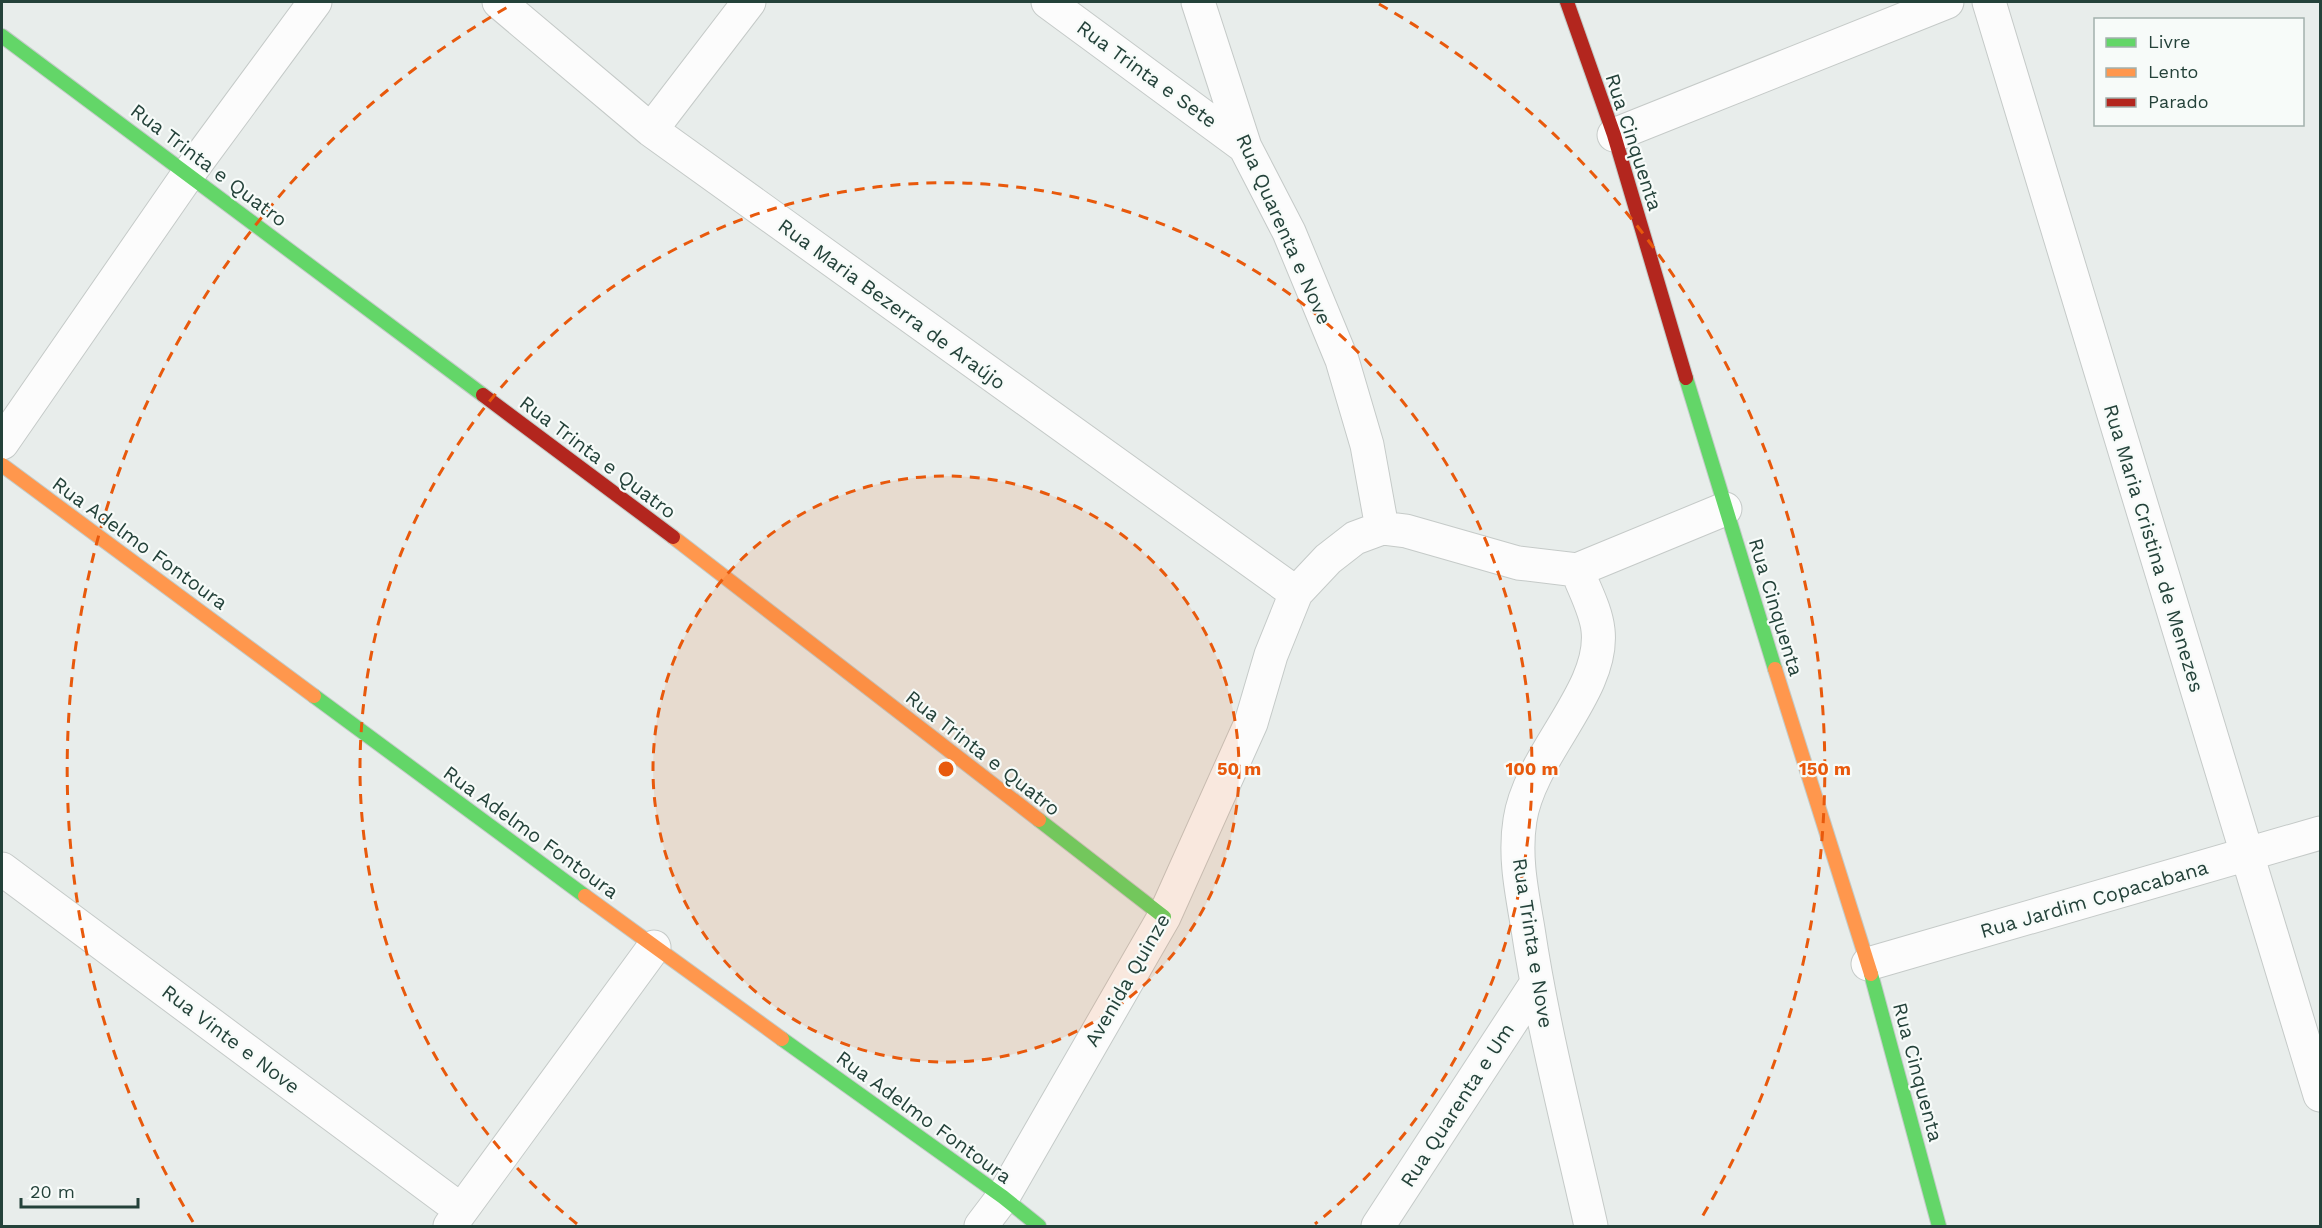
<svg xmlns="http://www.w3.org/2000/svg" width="2322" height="1228" viewBox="0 0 2322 1228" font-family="'Work Sans',sans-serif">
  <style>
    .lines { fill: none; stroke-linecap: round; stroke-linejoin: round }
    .street-casing { stroke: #c5cac8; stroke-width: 35 }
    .fast-casing { stroke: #c3cbc8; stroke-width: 16 }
    .slow-casing { stroke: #c3cbc8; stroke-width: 16 }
    .jam-casing { stroke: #c3cbc8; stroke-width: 16 }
    .street { stroke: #fcfcfc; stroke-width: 33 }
    .fast { stroke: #63d668; stroke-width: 14 }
    .slow { stroke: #ff974d; stroke-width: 14 }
    .jam { stroke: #b3261e; stroke-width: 14 }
    .ring { fill: none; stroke: #e8590c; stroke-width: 3; stroke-dasharray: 10 8 }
    .labels { text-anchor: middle; stroke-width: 4.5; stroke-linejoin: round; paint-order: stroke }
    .street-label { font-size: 20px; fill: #24423a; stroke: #f7fbf9 }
    .centre { fill: #e8590c; stroke: #f7fbf9; stroke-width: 3 }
    .ring-label { font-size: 18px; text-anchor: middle; font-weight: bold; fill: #e8590c; stroke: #f7fbf9; stroke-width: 4.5; stroke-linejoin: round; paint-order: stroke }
  </style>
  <rect width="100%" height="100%" fill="#e8edeb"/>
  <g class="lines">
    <defs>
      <path id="street" d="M499,2L651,130L1296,593
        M1048,2L1245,147
        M1198,2L1245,147L1289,232L1342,360L1367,445L1382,528
        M1989,2L2320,1095
        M651,130L749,2
        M1614,135L1947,2
        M2,443L189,173L315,2
        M1577,570C1584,589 1596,610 1598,630C1605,691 1530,754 1520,820C1514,857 1522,893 1528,929C1543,1029 1569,1128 1591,1226
        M2,869L461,1210
        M1868,964L2320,833
        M450,1226L654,947
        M981,1226L1003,1197L1164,917L1251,723L1271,655L1296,593L1328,559L1355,538L1382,528L1406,531L1518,563L1577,570L1725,509
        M1378,1226L1536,984"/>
      <path id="fast" d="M2,36L483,395
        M1686,378L1775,669
        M314,696L585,896
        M1039,820L1164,917
        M1871,974L1939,1226
        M782,1039L1003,1197L1039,1226"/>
      <path id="slow" d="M2,465L314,696
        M673,537L1039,820
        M1775,669L1871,974
        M585,896L782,1039"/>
      <path id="jam" d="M1567,2L1614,135L1686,378
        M483,395L673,537"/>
    </defs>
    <use href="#street" class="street-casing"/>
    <use href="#fast" class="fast-casing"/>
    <use href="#slow" class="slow-casing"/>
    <use href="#jam" class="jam-casing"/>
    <use href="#street" class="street"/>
    <use href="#fast" class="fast"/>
    <use href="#slow" class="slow"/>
    <use href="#jam" class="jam"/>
  </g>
  <circle cx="946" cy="769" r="293" fill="#e8590c" fill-opacity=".12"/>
  <g class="ring">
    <circle cx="946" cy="769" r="293"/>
    <path d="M577 1224A586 586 0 1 1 1315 1224"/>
    <path d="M193 1222A879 879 0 0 1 513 4M1379 4A879 879 0 0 1 1699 1222"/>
  </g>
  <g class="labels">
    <g class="street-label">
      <text transform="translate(1147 74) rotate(36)" y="7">Rua Trinta e Sete</text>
      <text transform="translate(1634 142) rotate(72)" y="7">Rua Cinquenta</text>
      <text transform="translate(209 165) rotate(37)" y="7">Rua Trinta e Quatro</text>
      <text transform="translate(1284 229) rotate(66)" y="7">Rua Quarenta e Nove</text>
      <text transform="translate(892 304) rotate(36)" y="7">Rua Maria Bezerra de Araújo</text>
      <text transform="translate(598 457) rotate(37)" y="7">Rua Trinta e Quatro</text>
      <text transform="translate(140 543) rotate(36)" y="7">Rua Adelmo Fontoura</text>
      <text transform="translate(2154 548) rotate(73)" y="7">Rua Maria Cristina de Menezes</text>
      <text transform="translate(1776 607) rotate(73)" y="7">Rua Cinquenta</text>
      <text transform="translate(983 753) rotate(38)" y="7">Rua Trinta e Quatro</text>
      <text transform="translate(531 832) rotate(36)" y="7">Rua Adelmo Fontoura</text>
      <text transform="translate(2094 899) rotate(-16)" y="7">Rua Jardim Copacabana</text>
      <text transform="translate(1533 943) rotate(81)" y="7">Rua Trinta e Nove</text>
      <text transform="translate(1127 980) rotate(-60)" y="7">Avenida Quinze</text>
      <text transform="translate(231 1039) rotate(37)" y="7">Rua Vinte e Nove</text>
      <text transform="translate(1918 1072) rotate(75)" y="7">Rua Cinquenta</text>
      <text transform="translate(1457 1105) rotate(-57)" y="7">Rua Quarenta e Um</text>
      <text transform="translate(924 1117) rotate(36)" y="7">Rua Adelmo Fontoura</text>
    </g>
  </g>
  <circle cx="946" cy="769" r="9" class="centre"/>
  <g class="ring-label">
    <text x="1239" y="775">50 m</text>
    <text x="1532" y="775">100 m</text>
    <text x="1825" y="775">150 m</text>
  </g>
  <rect width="2322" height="1228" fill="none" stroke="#24423a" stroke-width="6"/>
  <rect x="2094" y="18" width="210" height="108" fill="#f7fbf9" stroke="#a3b1ad" stroke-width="1.5"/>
  <rect x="2106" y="38" width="30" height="9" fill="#63d668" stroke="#a3b1ad" stroke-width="1.5"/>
  <text x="2148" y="48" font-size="18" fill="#24423a">Livre</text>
  <rect x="2106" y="68" width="30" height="9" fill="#ff974d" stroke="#a3b1ad" stroke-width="1.5"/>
  <text x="2148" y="78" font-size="18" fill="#24423a">Lento</text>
  <rect x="2106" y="98" width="30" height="9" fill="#b3261e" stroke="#a3b1ad" stroke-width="1.5"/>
  <text x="2148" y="108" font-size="18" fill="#24423a">Parado</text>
  <path d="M21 1198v9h117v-9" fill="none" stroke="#24423a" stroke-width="3"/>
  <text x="30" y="1198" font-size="18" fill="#24423a" stroke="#f7fbf9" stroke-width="4.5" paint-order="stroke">20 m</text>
</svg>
